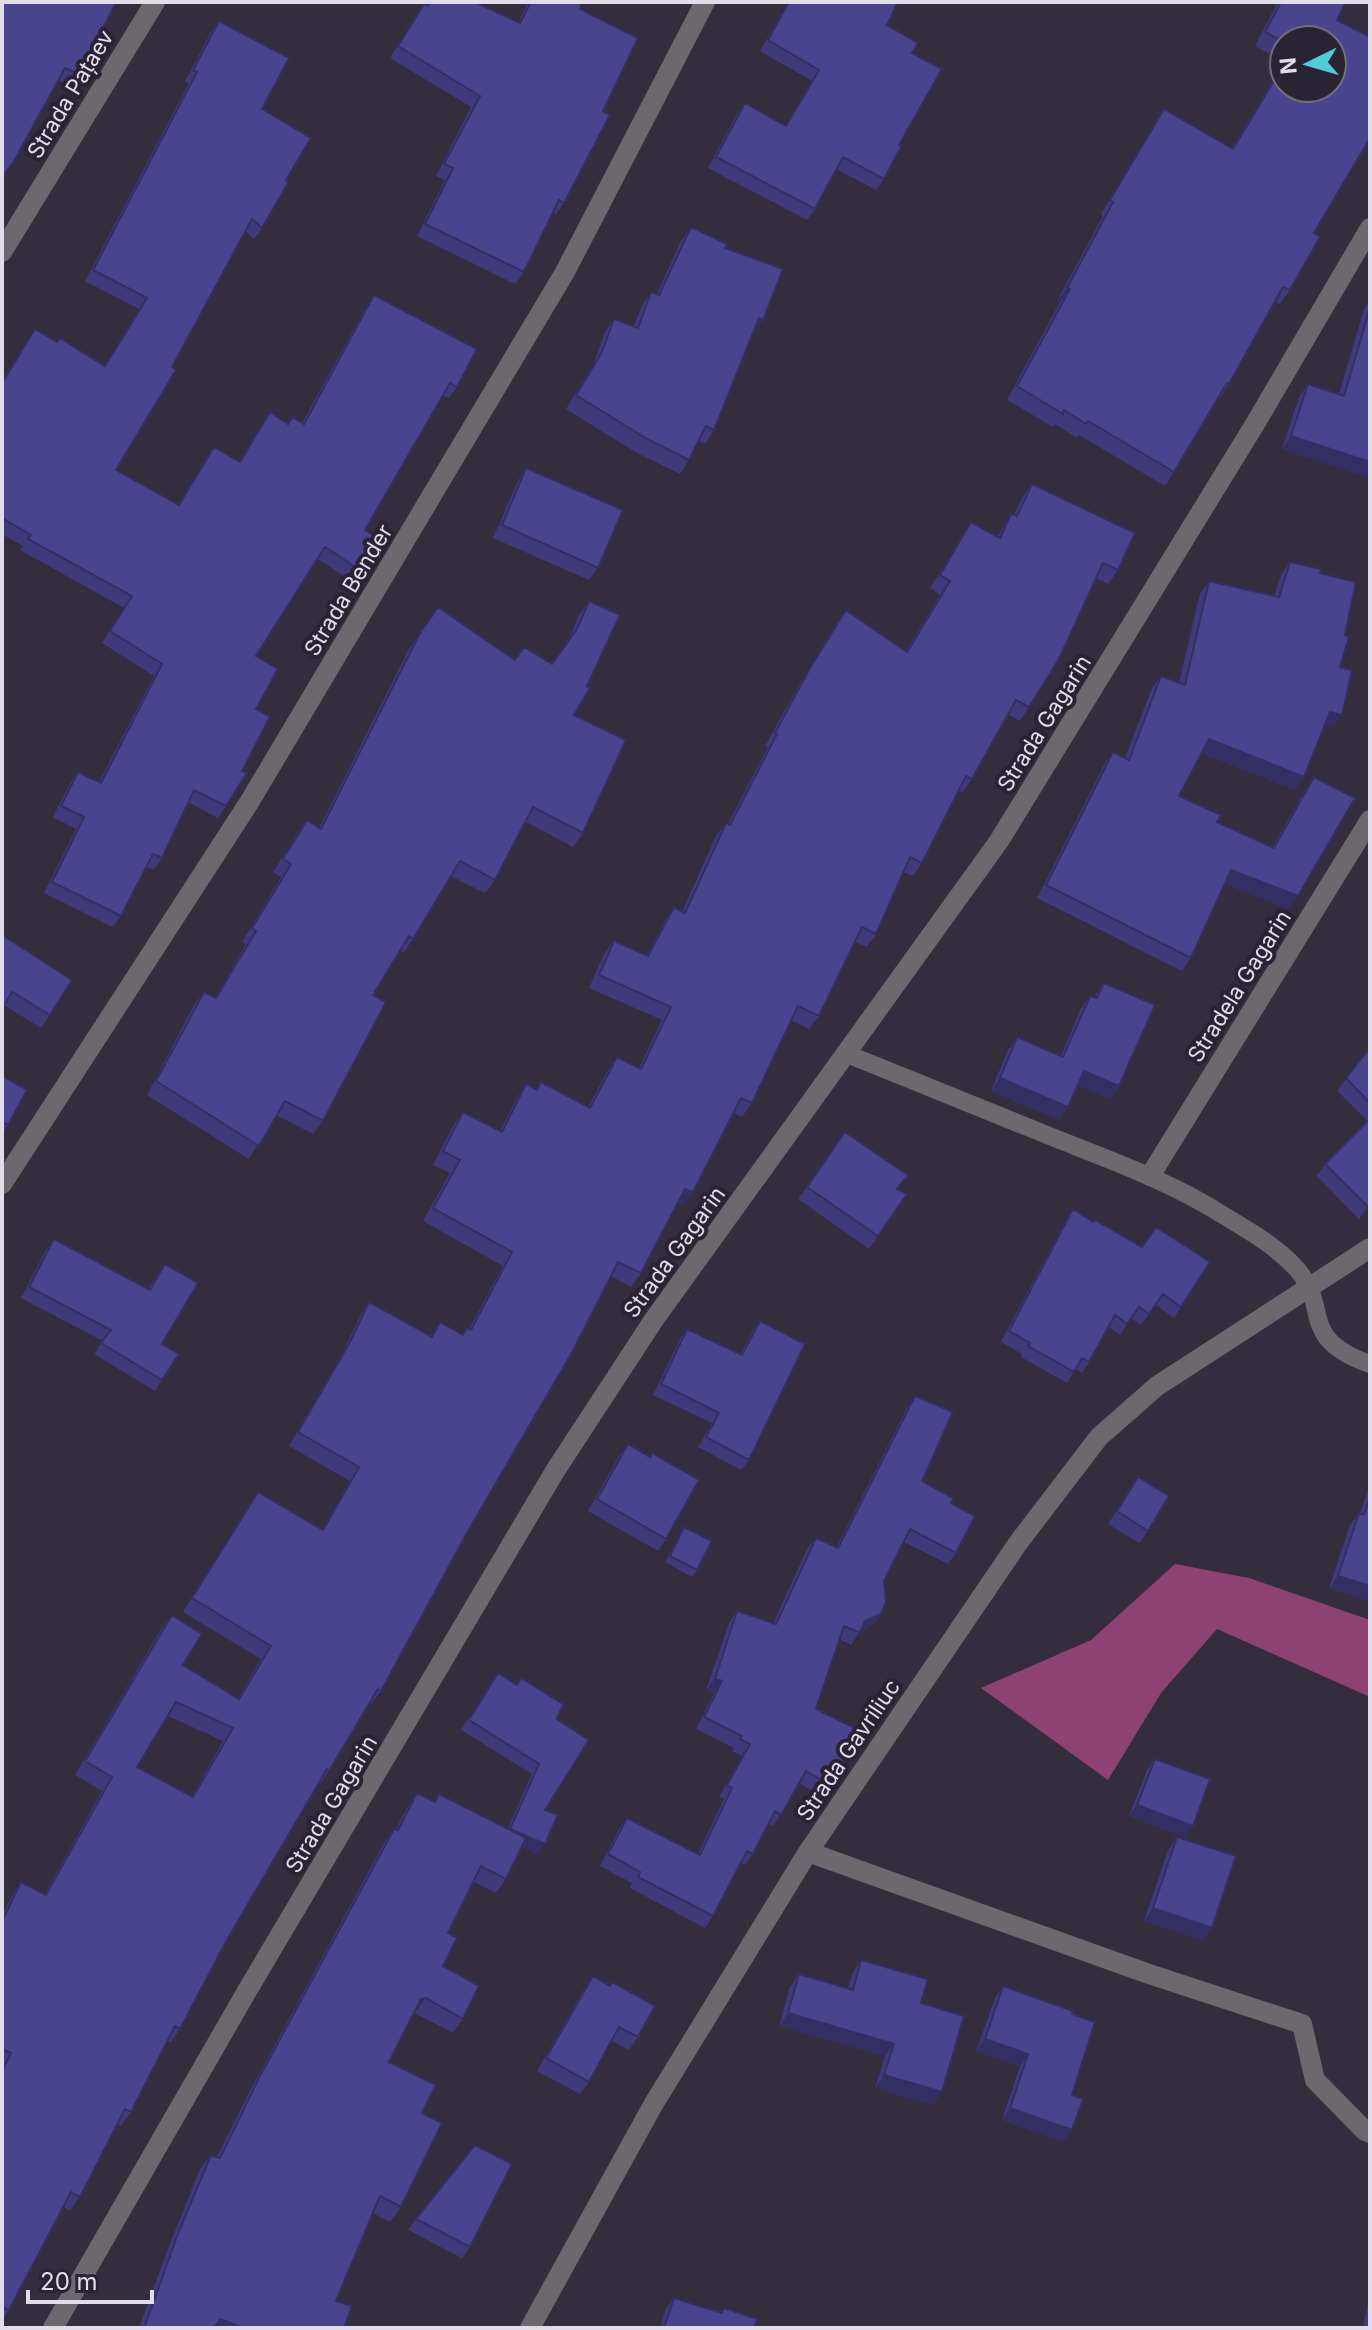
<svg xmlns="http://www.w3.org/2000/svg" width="1372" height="2330" viewBox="0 0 1372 2330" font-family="Inter,sans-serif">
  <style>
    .forest { fill: #8e4173 }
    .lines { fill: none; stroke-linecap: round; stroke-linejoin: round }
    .service { stroke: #6d676e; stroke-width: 18 }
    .minor { stroke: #6d676e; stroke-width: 20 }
    .wall { fill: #403a7a; fill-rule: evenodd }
    .shaded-wall { fill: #342f63 }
    .building { fill: #4a438e; stroke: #342f63; stroke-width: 2; fill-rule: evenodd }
    .labels { text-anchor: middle; stroke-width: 8; stroke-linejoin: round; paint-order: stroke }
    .street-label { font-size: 22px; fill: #e2dee9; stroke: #2a2333 }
  </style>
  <rect width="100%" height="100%" fill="#342d3d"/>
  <path class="forest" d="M1175,1564L1249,1578L1370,1620V1697L1217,1629L1161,1693L1108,1780L981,1688L1091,1640Z"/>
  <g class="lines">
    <path class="service" d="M847,1054C917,1082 987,1110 1057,1139C1113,1161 1171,1182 1223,1215C1246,1229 1274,1245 1293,1265C1334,1306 1294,1337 1370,1364"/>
    <path class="minor" d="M2,252L155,2
      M1150,1176L1370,820
      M2,1184L250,801L435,490L565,272L705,2
      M808,1852L1149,1974L1302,2024L1315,2080L1365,2131L1370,2133
      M53,2328L247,1991L555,1471L653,1321L999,841L1255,424L1370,228
      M530,2328L653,2105L808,1852L1018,1543L1099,1437L1157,1386L1370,1248"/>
  </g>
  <path class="wall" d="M2,2L80,75L72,87L58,80Z
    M427,2H475L518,23L528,2H582L580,9L603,111L564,203L556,214L553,213L524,272L515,284L417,236L445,180L436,176L471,107L390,58L416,15L424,4L426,5Z
    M788,2H898L887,25L912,53L899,145L884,179L876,190L836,169L815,209L807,220L708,168L737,114L745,103L785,126L812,81L760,51Z
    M1278,2H1346L1337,20L1314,233L1290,290L1280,304L1275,301L1229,384L1220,398H1219L1174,472L1165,486L1079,435L1077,438L1055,424L1053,427L1007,400L1060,302L1057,301L1103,216L1101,214L1155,123L1164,109L1232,148L1284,62V88L1332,40H1284V61L1255,46Z
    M219,21L262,109L286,180L262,228L254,239L245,231L116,470L179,504L214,447L239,462L270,412L288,424L302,423L366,307L374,295L457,387L449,398L443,395L365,530L367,575L359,586L318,559L256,656V709L242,771L226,806L218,818L188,802L162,858L154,870L146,866L121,916L113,927L44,893L76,829L53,817L70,783L78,772L99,782L154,676L102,643L124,608L20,550L23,546L2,534V381L35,329L57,342L105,365L139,309L85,281L189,83L185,81L211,32Z
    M691,227L725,248L753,334L714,430L705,444L699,441L689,460L680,474L637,453L566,409L593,365L605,332L614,319L634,326L642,306L651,292L657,294L681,241Z
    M1370,301V478L1282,449L1299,397L1308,384L1339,394L1364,309Z
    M526,468L598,568L589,580L493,538L518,481Z
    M1032,484L1118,570L1108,584L1096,578L1029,707L1020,721L1008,714L972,779L962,793L959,791L922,863L913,876L903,872L876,934L867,947L855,942L819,1016L809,1029L791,1020L752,1103L742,1117L734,1113L693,1192L683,1205L678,1203L641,1273L631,1287L611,1276L468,1531L381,1691L371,1704L370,1703L329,1771L320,1784L318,1783L228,1938L180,2029L171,2042L168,2041L131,2112L121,2126L117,2124L80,2197L70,2210L64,2207L9,2310L2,2320V1915L12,1896L21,1882L45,1894L102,1791L75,1775L162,1628L172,1615L183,1665L238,1698L261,1659L183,1612L258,1492L322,1530L350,1481L289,1446L341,1356L360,1316L369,1302L431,1336L440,1322L462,1335L469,1329L503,1266L423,1221L450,1173L433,1165L453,1126L463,1112L500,1131L517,1098L526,1084L536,1089L541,1082L588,1107L608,1070L617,1057L639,1068L662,1020L589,988L604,954L614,941L647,955L665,921L674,907L682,912L716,836L726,823L728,824L768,747L765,746L801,682L846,610L906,651L940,595L930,588L971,522L997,537L1011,514L1014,515L1022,498ZM168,1716L223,1741L192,1796L137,1767Z
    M1290,562L1320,573L1345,635L1333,727L1324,725L1295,790L1202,753L1179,796L1217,822L1272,848L1305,790L1314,777L1289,909L1225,884L1191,958L1182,971L1037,898L1104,765L1113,752L1125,758L1152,688L1161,676L1179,683L1200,594L1209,581L1274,596L1281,575Z
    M589,601L574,715L583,833L573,847L526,822L495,880L485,893L451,876L413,939L404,952L400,950L373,995L323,1121L313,1134L276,1115L249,1159L147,1095L194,1005L204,992L215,998L246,944L242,942L281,877L273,872L297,834L307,820L319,828L409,649L438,607L515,660L552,664L568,642L579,615Z
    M2,935L50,1015L41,1028L4,1005L2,1008Z
    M1104,983L1119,1086L1111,1099L1078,1085L1068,1107L1060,1120L991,1091L1008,1050L1017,1037L1061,1056L1081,1008L1090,996L1094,997Z
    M1370,1048V1207L1359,1219L1317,1176L1325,1164L1368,1121L1337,1091Z
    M2,1076L8,1125L2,1133Z
    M845,1132L898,1189L907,1194L869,1249L798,1199Z
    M1073,1209L1181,1307L1174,1318L1156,1305L1141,1325L1131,1318L1120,1335L1109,1327L1089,1362L1082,1373L1076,1369L1067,1383L1021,1357L1022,1354L1001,1342L1066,1220Z
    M54,1239L148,1289L165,1264L162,1380L155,1391L94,1354L103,1341L21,1298L46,1250Z
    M760,1321L749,1460L741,1470L698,1447L712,1423L653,1395L680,1339L687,1329L740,1355L753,1331Z
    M915,1396L922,1481L951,1503L956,1553L948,1564L904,1542L884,1581L881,1614L873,1625L860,1631L851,1645L839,1639L816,1709L832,1786L824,1797L799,1783L773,1826L768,1823L753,1854L745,1865L741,1863L713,1916L705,1928L630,1888L632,1883L600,1866L619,1829L627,1818L698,1854L724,1799L719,1797L742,1756L732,1751L734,1748L696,1729L714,1693L706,1690L729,1623L737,1611L773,1624L807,1549L816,1538L836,1548L907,1408Z
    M628,1444L650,1457L666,1539L658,1551L588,1511L619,1456Z
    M1138,1477L1148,1531L1139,1543L1108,1524Z
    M1370,1484V1596L1367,1600L1329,1588L1350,1525L1359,1513H1360Z
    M684,1527L697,1570L692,1577L665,1562Z
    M521,1678L557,1719L538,1854L522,1847L506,1879L496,1893L474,1882L448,1933L443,1966L463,2019L453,2033L414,2013L389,2062L422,2113L401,2207L390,2222L373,2213L336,2301L344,2328H139L169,2246L200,2169L211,2155L217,2157L250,2091L384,1843L394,1829H396L407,1808L417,1793L434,1801L439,1794L508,1828L532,1774L461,1730L491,1683L516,1685Z
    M1155,1759L1185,1837L1129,1816L1147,1770Z
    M1177,1837L1203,1940L1144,1921L1168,1850Z
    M861,1960L921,2003L933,2105L875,2088L885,2056L779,2026L790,1987L799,1974L848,1988L853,1972Z
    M593,1976L638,2037L629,2050L612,2041L589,2082L580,2094L537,2071L584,1989Z
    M1003,1986L1072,2014V2130L1064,2142L1002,2120L1020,2066L976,2051L995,1998Z
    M416,2219L470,2247L462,2258L408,2230Z
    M1370,2294V2328H1363Z
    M674,2298L721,2313L724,2308L754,2328H660L665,2310Z"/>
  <path class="shaded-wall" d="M1067,288L1070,289L1060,302L1057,301Z
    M759,318L763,320L753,334Z
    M1291,436L1370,462V478L1282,449Z
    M1330,712L1342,715L1333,727L1321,725Z
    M1209,739L1304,777L1295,790L1200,752Z
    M1231,870L1298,896L1289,909L1222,883Z
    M1084,1071L1119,1086L1111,1099L1075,1084Z
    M1000,1078L1068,1107L1060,1120L991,1091Z
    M685,1189L693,1192L683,1205L676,1202Z
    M1370,1204V1207L1359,1219L1367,1206Z
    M1338,1576L1370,1586V1596L1367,1600L1329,1588Z
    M881,1614L873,1625L857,1633L865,1621Z
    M715,1679L722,1681L714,1693L706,1690Z
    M1137,1805L1193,1826L1185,1837L1129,1816Z
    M510,1829L545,1844L538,1854L503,1839Z
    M1153,1908L1212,1928L1203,1940L1144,1921Z
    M426,1998L415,2013H411L421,1999Z
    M788,2013L894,2044L885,2056L779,2026Z
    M985,2039L1028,2054L1020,2066L976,2051Z
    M884,2075L942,2092L933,2105L875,2088Z
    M1010,2108L1072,2130L1064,2142L1002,2120Z
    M220,2319L244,2328H213Z"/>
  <path class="building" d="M2,2H116L80,75L65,68L14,161L2,177Z
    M430,2H475L520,23L531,2H582L580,9L638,38L603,111L610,115L564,203L559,200L524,272L425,224L453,168L444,164L480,96L398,46L424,4L428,6Z
    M789,2H898L887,25L918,43L912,53L942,69L899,145L901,147L884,179L843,157L815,209L716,157L745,103L786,126L819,70L768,40Z
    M1281,2H1346L1337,20L1370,37V138L1314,233L1320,237L1290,290L1283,287L1229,384L1227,383L1174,472L1088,421L1086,424L1064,410L1063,414L1017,386L1070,289L1067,288L1113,202L1110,200L1164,109L1233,149L1284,64V88H1332V40H1284V42L1265,32Z
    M219,21L289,58L262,109L311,138L286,180L288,183L262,228L252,219L172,367L176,370L116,470L179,505L214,447L240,462L270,412L288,424L292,417L304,424L374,295L477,349L457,387L450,383L365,530L387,544L367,575L325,547L256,656L278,669L256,709L270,717L242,771L247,773L226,806L194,790L162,858L153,854L121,916L52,882L84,817L61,806L78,772L101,783L162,664L110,631L132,596L28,539L31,535L2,518V383L35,329L57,342L60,338L105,366L147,298L93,270L197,72L193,70Z
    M691,227L727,244L725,248L783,269L763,320L759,318L714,430L706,426L689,460L647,439L576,395L602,352L614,319L638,328L651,292L659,295Z
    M1370,308V462L1291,436L1308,384L1344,396Z
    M526,468L623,510L598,568L502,525Z
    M1032,484L1135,533L1118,570L1103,563L1059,659L1029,707L1016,700L972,779L966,776L922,863L910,857L876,934L862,927L819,1016L798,1006L752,1103L741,1098L693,1192L685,1189L641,1273L618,1262L574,1349L468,1531L381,1691L378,1689L329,1771L327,1769L228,1938L180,2029L175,2026L131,2112L125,2109L80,2197L71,2192L9,2310L2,2307V2071L11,2053L2,2049V1921L21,1882L46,1895L112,1777L85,1761L172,1615L202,1634L183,1665L239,1699L271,1646L192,1598L258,1492L323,1530L359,1467L298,1432L350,1342L369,1302L432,1337L440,1322L463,1335L467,1328L471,1330L512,1252L433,1208L460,1160L443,1151L463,1112L502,1132L526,1084L537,1090L541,1082L590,1108L617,1057L641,1069L671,1007L599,975L614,941L648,956L674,907L685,913L726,823L730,825L777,734L775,733L810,668L846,610L907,652L950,581L940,575L971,522L1000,538L1011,514L1017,516ZM176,1702L233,1728L193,1797L137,1767Z
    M1290,562L1321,569L1320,573L1356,582L1345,635L1349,637L1340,667L1352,670L1342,715L1330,712L1304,777L1209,739L1179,796L1221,815L1217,822L1274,848L1314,777L1355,798L1298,896L1231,870L1191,958L1046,885L1113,752L1129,760L1161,676L1185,685L1209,581L1279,597Z
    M589,601L620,615L587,686L590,688L574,715L626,740L583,833L533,807L495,880L460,861L413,939L409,936L373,995L386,1002L323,1121L285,1101L259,1146L156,1081L204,992L216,998L256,931L252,928L291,864L283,859L307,820L321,829L419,635L438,607L515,660L524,647L552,664L577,629Z
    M2,935L72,980L50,1015L12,992L3,1007L2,1006Z
    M1104,983L1155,1005L1119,1086L1084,1071L1068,1107L1000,1078L1017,1037L1063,1057L1090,996L1097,998Z
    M1370,1048V1103L1346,1078Z
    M2,1076L27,1090L8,1125L2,1122Z
    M1370,1119V1204L1367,1206L1325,1164Z
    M845,1132L908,1175L897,1189L907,1194L878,1236L807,1187Z
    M1073,1209L1093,1222L1095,1220L1142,1247L1156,1227L1210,1262L1181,1307L1163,1294L1149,1314L1139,1307L1127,1324L1115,1315L1089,1362L1082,1358L1074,1372L1028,1346L1030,1343L1009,1331Z
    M54,1239L150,1290L165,1264L198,1283L162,1344L179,1354L162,1380L101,1343L111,1330L29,1287Z
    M760,1321L805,1344L749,1460L706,1437L719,1413L661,1384L687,1329L742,1355Z
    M915,1396L953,1412L922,1481L953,1498L951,1503L975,1516L956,1553L910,1529L884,1581L886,1602L881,1614L865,1621L860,1633L844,1626L816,1709L859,1730L832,1786L806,1771L781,1815L775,1811L753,1854L747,1851L713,1916L638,1877L640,1872L608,1854L627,1818L700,1855L732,1788L727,1785L750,1744L740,1739L742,1736L704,1717L722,1681L715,1679L737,1611L776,1624L816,1538L838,1548Z
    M628,1444L650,1457L652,1453L699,1480L666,1539L597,1499Z
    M1138,1477L1169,1496L1148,1531L1117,1511Z
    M1370,1497V1586L1338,1576L1359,1513L1364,1515Z
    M684,1527L712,1541L697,1570L670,1556Z
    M498,1673L517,1685L521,1678L563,1704L557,1719L589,1740L545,1810L558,1815L545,1844L510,1829L539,1764L469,1720Z
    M1155,1759L1210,1779L1193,1826L1137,1805Z
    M417,1793L435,1802L439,1794L526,1838L506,1879L481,1866L448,1933L457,1938L443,1966L479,1986L463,2019L426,1998L421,1999L389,2062L436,2085L422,2113L442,2123L401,2207L380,2196L336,2301L352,2306L344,2328H244L220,2319L214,2328H144L179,2231L211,2155L220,2158L260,2076L394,1829L398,1830Z
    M1177,1837L1236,1856L1212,1928L1153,1908Z
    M861,1960L928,1979L921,2003L964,2016L942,2092L884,2075L894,2044L788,2013L799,1974L853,1990Z
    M593,1976L610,1986L612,1982L655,2006L638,2037L619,2027L589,2082L546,2058Z
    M1003,1986L1073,2011L1072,2014L1095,2022L1072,2095L1083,2099L1072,2130L1010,2108L1028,2054L985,2039Z
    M475,2145L512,2164L470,2247L416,2219Z
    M674,2298L722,2313L724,2308L757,2319L754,2328H664Z"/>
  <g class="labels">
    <g class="street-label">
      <text transform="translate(70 94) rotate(-59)" y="8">Strada Pațaev</text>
      <text transform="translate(348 590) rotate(-59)" y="8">Strada Bender</text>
      <text transform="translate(1044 723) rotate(-58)" y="8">Strada Gagarin</text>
      <text transform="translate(1239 986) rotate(-58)" y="8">Stradela Gagarin</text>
      <text transform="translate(674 1252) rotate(-54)" y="8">Strada Gagarin</text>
      <text transform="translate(848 1750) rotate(-56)" y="8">Strada Gavriliuc</text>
      <text transform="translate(331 1804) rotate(-59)" y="8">Strada Gagarin</text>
    </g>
  </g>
  <rect width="1372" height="2330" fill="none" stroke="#e2dee9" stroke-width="8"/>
  <g transform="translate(1308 64) rotate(265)"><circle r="38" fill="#2a2333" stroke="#746e7c" stroke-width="2"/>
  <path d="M0-6L14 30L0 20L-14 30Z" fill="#52cbd9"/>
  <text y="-12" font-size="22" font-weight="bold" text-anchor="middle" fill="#e2dee9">N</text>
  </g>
  <path d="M28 2290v12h124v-12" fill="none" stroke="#e2dee9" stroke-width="4"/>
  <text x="40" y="2290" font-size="24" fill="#e2dee9" stroke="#2a2333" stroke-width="6" paint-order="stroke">20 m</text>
</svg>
